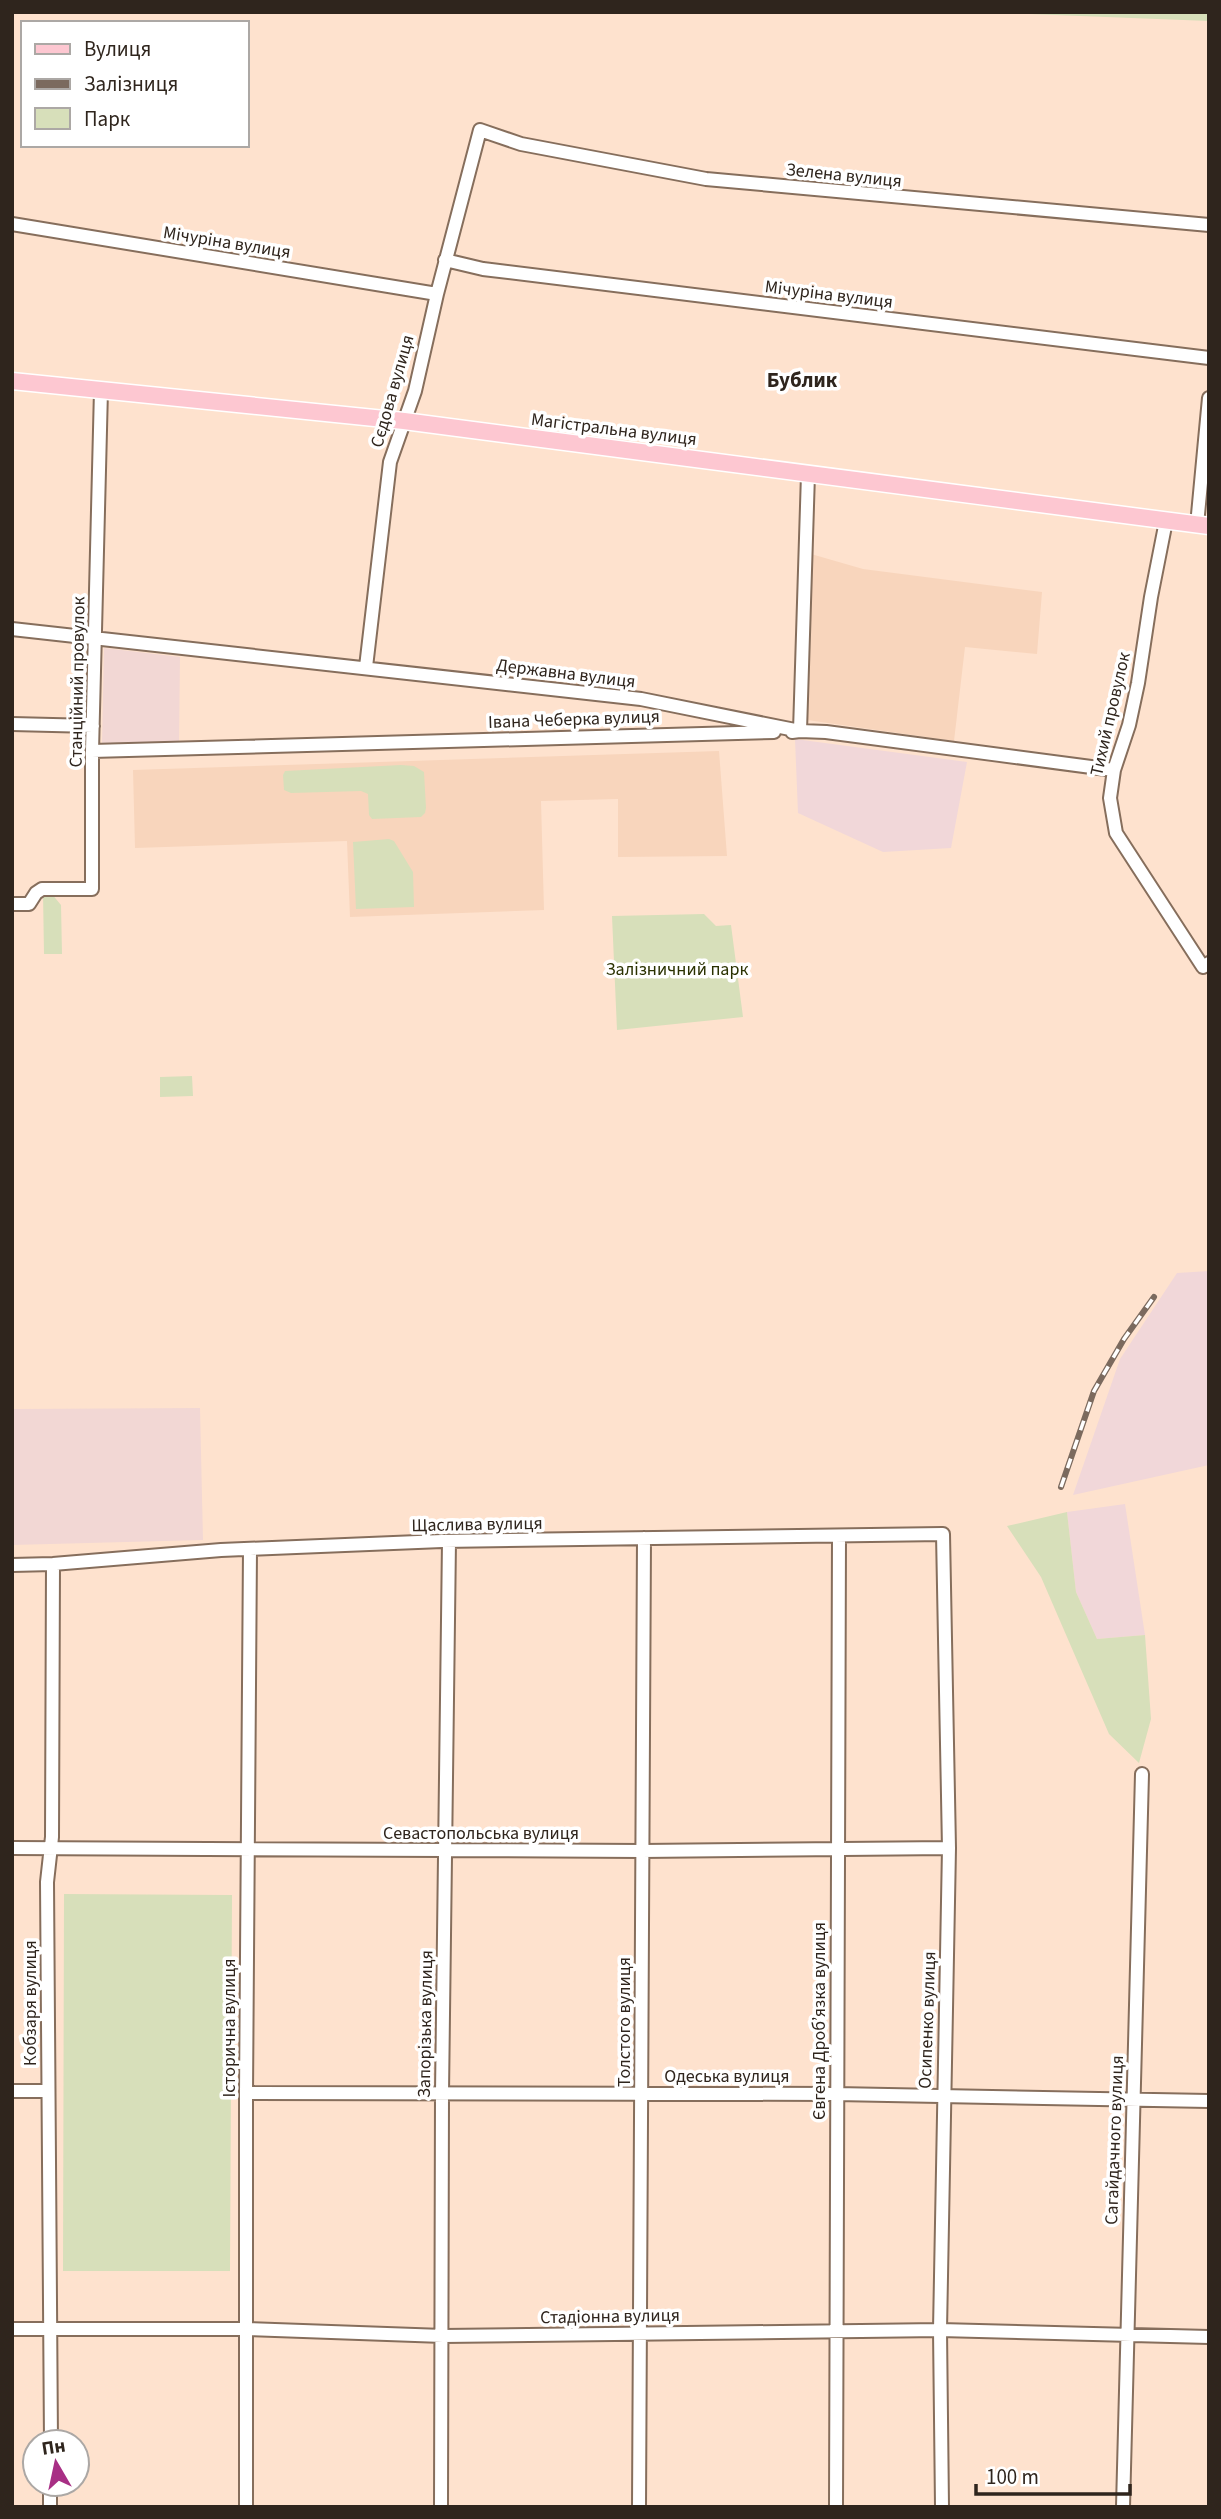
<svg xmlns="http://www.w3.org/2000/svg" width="1221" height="2519" viewBox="0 0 1221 2519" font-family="'Source Sans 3',sans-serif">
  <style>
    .commercial { fill: #f2d7d4 }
    .industrial { fill: #f1d7d9 }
    .built { fill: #f8d5bc }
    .green { fill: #d7dfba }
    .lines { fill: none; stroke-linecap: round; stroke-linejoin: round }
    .minor-casing { stroke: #866e5c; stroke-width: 16 }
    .major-casing { stroke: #fff; stroke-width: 19 }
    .minor { stroke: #fff; stroke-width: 12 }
    .major { stroke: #fdc7d1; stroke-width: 16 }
    .rail-casing { stroke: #7b6a5e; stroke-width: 6 }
    .rail { stroke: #fff; stroke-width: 3.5; stroke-dasharray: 10; stroke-linecap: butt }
    .labels { text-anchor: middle; stroke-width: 7; stroke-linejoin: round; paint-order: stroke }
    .street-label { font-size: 18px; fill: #2f251d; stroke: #fff }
    .park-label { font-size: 18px; fill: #2a3100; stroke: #fff }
    .quarter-label { font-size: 21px; font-weight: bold; fill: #2f251d; stroke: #fff }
  </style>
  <rect width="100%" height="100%" fill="#fee2ce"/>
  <path class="commercial" d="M104,648L180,657L179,741L102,744Z
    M200,1408L203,1540L12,1545V1409Z"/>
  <path class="industrial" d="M795,739L967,762L951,848L883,852L798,813Z
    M1209,1271V1465L1073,1495L1120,1359L1177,1273Z
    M1125,1504L1145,1635L1097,1639L1076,1592L1067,1512Z"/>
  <path class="built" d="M811,554L863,569L1042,592L1037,654L965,647L954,741L807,720Z
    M719,751L727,856L618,857V799L541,801L544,910L350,917L347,841L135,848L133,770Z"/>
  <path class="green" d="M980,12H1209V21Z
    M401,765L414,766L424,772L426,808L425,813L421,817L372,819L369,815L368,794L361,791L291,793L284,790L283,775L285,771Z
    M389,839L394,841L413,872L414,907L356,909L353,842Z
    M43,893H51L61,905L62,954H44Z
    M704,914L716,926L731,925L743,1017L617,1030L612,916Z
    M192,1076L193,1096L160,1097V1077Z
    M1067,1512L1076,1592L1097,1639L1145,1635L1151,1719L1139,1763L1109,1734L1041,1577L1007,1526Z
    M64,1894L232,1895L230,2271H63Z"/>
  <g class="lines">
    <defs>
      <path id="minor" d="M12,224L437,294
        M445,260L483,269L1209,358
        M1166,521L1151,597L1138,683L1129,725L1114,770L1110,798L1116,833L1203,967L1209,963
        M1197,525L1209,398
        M12,629L641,699L800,731L826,732L1114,770
        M366,667L390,462L415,391L437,294L480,130L521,144L706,179L1209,225
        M12,724L93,726
        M792,732L800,731L808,474
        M92,751L774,732
        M12,904H29L36,893L42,889H92V751L101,390
        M12,1565L53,1564L221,1550L442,1541L943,1534L949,1848L940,2330L942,2507
        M12,1848L642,1851L949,1848
        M12,2091H47
        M246,2093L836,2094L1209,2101
        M12,2329H246L443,2336L940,2330L1209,2337
        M51,2442L47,1882L52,1837L53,1564
        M50,2507V2484
        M246,2507V2093L250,1549
        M441,2507L442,2093L449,1541
        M639,2507L644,1538
        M836,2507L839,1536
        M1123,2507L1142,1774"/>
      <path id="major" d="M12,381L404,421L1209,526"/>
    </defs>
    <use href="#minor" class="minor-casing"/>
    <use href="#major" class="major-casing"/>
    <use href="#minor" class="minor"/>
    <use href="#major" class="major"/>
    <defs>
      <path id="rail" d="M1061,1487L1094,1391L1124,1339L1154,1297"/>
    </defs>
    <use href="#rail" class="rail-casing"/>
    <use href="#rail" class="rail"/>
  </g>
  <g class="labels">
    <g class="street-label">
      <text transform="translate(844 175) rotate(6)" y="6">Зелена вулиця</text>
      <text transform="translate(227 242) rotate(9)" y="6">Мічуріна вулиця</text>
      <text transform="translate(829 294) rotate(7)" y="6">Мічуріна вулиця</text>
      <text transform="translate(392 391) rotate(-74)" y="6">Сєдова вулиця</text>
      <text transform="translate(614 429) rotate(7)" y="6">Магістральна вулиця</text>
      <text transform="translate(566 673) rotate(7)" y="6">Державна вулиця</text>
      <text transform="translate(77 682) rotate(-89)" y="6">Станційний провулок</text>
      <text transform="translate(1110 714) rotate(-77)" y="6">Тихий провулок</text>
      <text transform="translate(574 719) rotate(-2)" y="6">Івана Чеберка вулиця</text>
      <text transform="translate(477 1524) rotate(-1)" y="6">Щаслива вулиця</text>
      <text x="481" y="1839">Севастопольська вулиця</text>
      <text transform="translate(30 2003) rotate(-90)" y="6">Кобзаря вулиця</text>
      <text transform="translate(927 2020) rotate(-88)" y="6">Осипенко вулиця</text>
      <text transform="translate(819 2021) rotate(-90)" y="6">Євгена Дроб’язка вулиця</text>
      <text transform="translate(624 2022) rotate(-90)" y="6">Толстого вулиця</text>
      <text transform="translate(425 2024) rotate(-89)" y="6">Запорізька вулиця</text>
      <text transform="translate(229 2028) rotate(-90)" y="6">Історична вулиця</text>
      <text x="727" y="2082">Одеська вулиця</text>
      <text transform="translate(1114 2140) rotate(-88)" y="6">Сагайдачного вулиця</text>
      <text transform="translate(610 2316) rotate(-1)" y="6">Стадіонна вулиця</text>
    </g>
    <g class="park-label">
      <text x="677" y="975">Залізничний парк</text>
    </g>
    <g class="quarter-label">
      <text x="802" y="387">Бублик</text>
    </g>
  </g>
  <rect width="1221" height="2519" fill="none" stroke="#2f251d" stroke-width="28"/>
  <rect x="21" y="21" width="228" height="126" fill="#ffffff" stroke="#aca8a5" stroke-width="2"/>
  <rect x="35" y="44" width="35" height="10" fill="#fdc7d1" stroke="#aca8a5" stroke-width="2"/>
  <text x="84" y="56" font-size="21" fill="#2f251d">Вулиця</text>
  <rect x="35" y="79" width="35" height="10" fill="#7b6a5e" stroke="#aca8a5" stroke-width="2"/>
  <text x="84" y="91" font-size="21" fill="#2f251d">Залізниця</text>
  <rect x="35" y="108" width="35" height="21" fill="#d7dfba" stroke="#aca8a5" stroke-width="2"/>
  <text x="84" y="126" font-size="21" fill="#2f251d">Парк</text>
  <g transform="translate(56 2463) rotate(351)"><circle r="33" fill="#ffffff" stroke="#aca8a5" stroke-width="2"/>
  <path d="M0-5L12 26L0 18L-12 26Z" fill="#a82f85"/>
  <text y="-10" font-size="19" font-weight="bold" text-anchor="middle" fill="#2f251d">Пн</text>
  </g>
  <path d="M976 2484v10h154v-10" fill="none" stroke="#2f251d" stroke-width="3.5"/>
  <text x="986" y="2484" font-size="21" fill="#2f251d" stroke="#ffffff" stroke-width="5" paint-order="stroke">100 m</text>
</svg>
